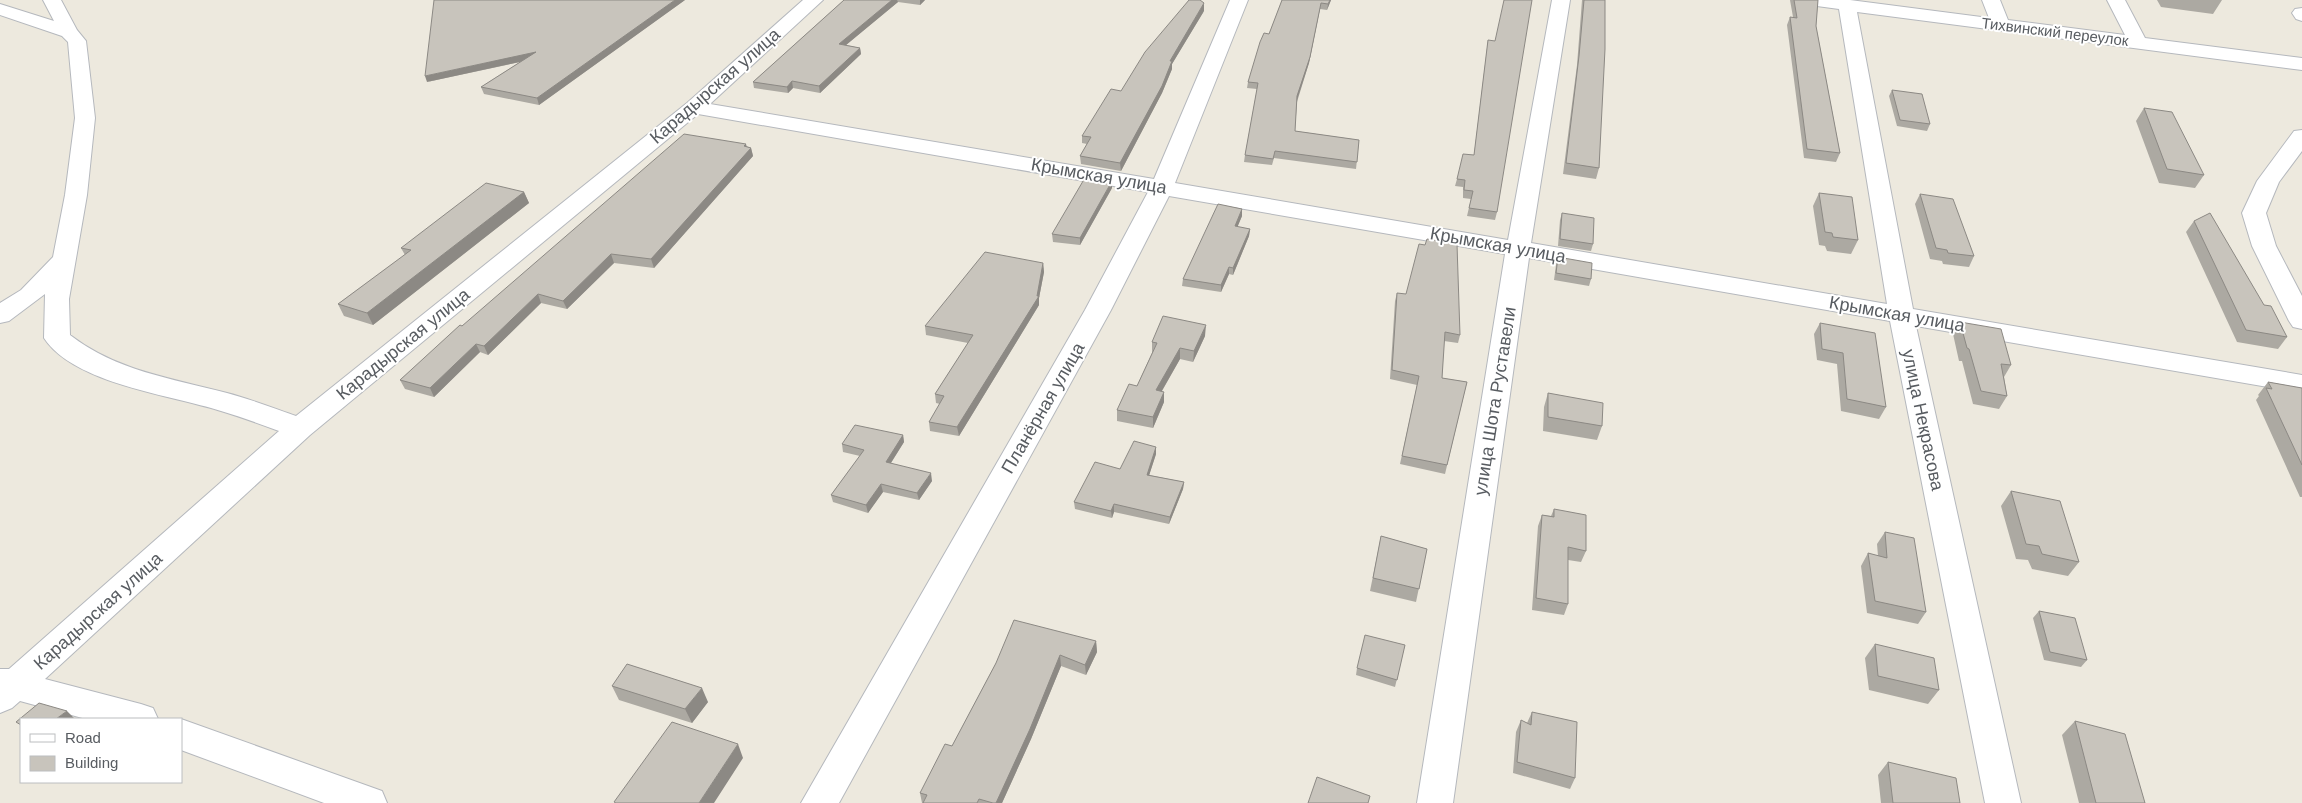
<svg xmlns="http://www.w3.org/2000/svg" width="2302" height="803" viewBox="0 0 2302 803" font-family="Helvetica,sans-serif">
  <style>
    .lines { fill: none; stroke-linecap: round; stroke-linejoin: round }
    .minor-casing { stroke: #b5b8bd; stroke-width: 2 }
    .minor { fill: #fff; fill-rule: evenodd }
    .wall { fill: #aca9a2 }
    .shaded-wall { fill: #8c8984 }
    .building { fill: #c8c4bc; stroke: #8c8984 }
    .labels { text-anchor: middle; stroke-width: 4; stroke-linejoin: round; paint-order: stroke }
    .far-street-label { font-size: 15px; fill: #585c61; stroke: #fff }
    .street-label { font-size: 18px; fill: #585c61; stroke: #fff }
  </style>
  <rect width="100%" height="100%" fill="#ede9de"/>
  <g class="lines">
    <defs>
      <path id="minor" d="M43,0H61L77,30L86,41L95,118L87,195L69,299L70,335C117,371 170,378 227,393C250,399 273,408 296,416L687,103L803,0H823L710,104L1154,179L1230,0H1248L1175,183L1508,240L1552,0H1570L1531,243L1887,304L1839,9L1802,4L1799,0H1850L1989,18L1982,0H2000L2008,20L2125,35L2107,0H2125L2145,38L2302,58V70L1857,12L1913,309L2302,375V393L1916,326L2021,803H1985L1890,321L1529,258L1453,803H1417L1505,254L1169,196L1111,310L839,803H801L1085,310L1148,192L698,114L310,435L45,679L141,704L153,708L158,719H86L20,701L12,708L0,713V669H9L279,431C260,424 241,417 221,411C172,395 74,384 44,338L45,294L9,321L0,323V303L21,290L53,257L65,195L75,118L68,42L62,36L0,15V4L54,21Z
        M2302,8V21L2296,19L2292,13L2295,9Z
        M2302,130V151L2279,182L2266,213L2276,246L2302,296V329L2293,327L2289,321L2252,246L2242,213L2257,181L2294,131Z
        M179,719H181L382,791L387,803H324L181,750V719Z"/>
    </defs>
    <use href="#minor" class="minor-casing"/>
    <use href="#minor" class="minor"/>
  </g>
  <path class="wall" d="M685,0L539,105L484,94L481,87L520,62L427,82Z
    M844,0H925L920,5L898,2L846,45L860,48L861,54L820,93L793,88L788,93L754,88L753,82Z
    M1282,0H1331L1327,10L1320,9L1309,63L1297,102L1295,131L1359,140L1356,169L1274,158L1272,165L1244,162L1245,155L1257,89L1247,88L1248,82L1269,34Z
    M1582,0H1605L1599,168L1596,179L1563,174L1577,65Z
    M1790,0H1818L1816,26L1840,153L1836,162L1804,158L1787,25L1790,17H1793Z
    M2157,0H2222L2213,14L2161,7Z
    M1204,11L1172,64V69L1162,93L1121,171L1081,164L1080,156L1087,144L1082,143V136L1121,91Z
    M1488,40L1497,212L1495,220L1467,216L1471,199L1463,198V187L1455,186L1457,179L1474,155Z
    M1892,90L1930,124L1927,131L1897,126L1889,96Z
    M2144,108L2204,175L2195,188L2159,183L2136,121Z
    M746,144V146L751,148L753,156L654,268L614,263L567,309L541,303L488,355L480,352L434,397L405,389L400,380L462,326Z
    M1112,188L1080,245L1053,242L1052,234Z
    M524,192L529,203L373,325L344,316L338,304L405,255L401,248Z
    M1819,193L1858,240L1851,254L1827,251L1825,246L1819,245L1813,206Z
    M1920,194L1974,256L1969,267L1943,264L1942,261L1930,259L1915,204Z
    M1242,209V216L1237,227L1250,229L1249,236L1233,275L1229,274L1221,292L1182,286L1183,279Z
    M1562,213L1593,244L1591,251L1558,246L1560,220Z
    M2194,221L2264,305L2287,337L2278,349L2237,342L2186,232Z
    M1558,257L1591,279L1589,286L1554,280L1556,265Z
    M1043,263L1044,272L1039,298V305L959,436L930,431L929,422L940,404L936,403L935,394L968,343L926,335L925,326Z
    M1397,293L1460,335L1458,343L1444,341L1442,378L1467,382L1445,474L1400,464L1417,385L1390,379L1395,301Z
    M1960,322L2011,365L2004,377L2007,396L1999,409L1973,404L1962,361H1959L1953,334Z
    M1820,323L1886,407L1879,419L1841,411L1837,364L1817,360L1814,334Z
    M1205,336L1193,362L1180,359L1162,391L1164,402L1153,428L1117,421V410L1137,386L1152,353V342Z
    M2268,382L2302,388V497H2300L2256,400L2259,396L2258,395Z
    M1548,393L1602,426L1597,440L1543,431L1544,407Z
    M903,435L904,442L891,463L932,481L919,500L883,492L868,513L833,502L831,495L860,456L843,452L842,444Z
    M1156,447V454L1149,475L1184,482L1183,489L1169,524L1114,512L1112,518L1075,509L1074,502L1120,469Z
    M2011,491L2079,562L2068,576L2032,569L2028,560L2016,559L2001,506Z
    M1554,509L1586,551L1581,562L1568,560V604L1564,615L1532,610L1538,526L1542,515L1551,516Z
    M1885,532L1926,612L1918,624L1867,613L1861,566L1868,553L1878,556L1877,544Z
    M1381,536L1427,549L1416,602L1370,591Z
    M2039,611L2087,660L2081,667L2044,660L2033,618Z
    M1096,641L1097,652L1086,675L1061,666L1031,739L1002,803H922L920,793L952,746L996,663Z
    M1875,644L1939,690L1928,704L1869,690L1865,658Z
    M1405,645L1395,687L1356,675L1357,668Z
    M612,686L708,702L692,723L619,700Z
    M1532,712L1575,778L1570,789L1513,773L1516,732L1521,720L1527,723Z
    M2075,721L2145,803H2079L2062,735Z
    M1888,762L1960,803H1881L1878,775Z"/>
  <path class="shaded-wall" d="M675,0H685L539,105L537,98Z
    M892,0H897L898,2L840,50L839,44Z
    M920,0H925L920,5Z
    M1330,0H1331L1327,10L1328,4Z
    M1204,3V11L1172,64V69L1162,93L1121,171L1120,163L1170,61Z
    M1321,3L1309,63L1296,103L1297,96Z
    M860,48L861,54L820,93L819,86Z
    M536,52L538,58L427,82L425,76Z
    M792,81L793,88L788,93L787,87Z
    M746,144L748,151L751,148L753,156L654,268L651,259Z
    M1112,181V188L1080,245V238Z
    M524,192L529,203L373,325L367,313Z
    M1242,209V216L1235,233V226Z
    M1250,229L1249,236L1233,275V268Z
    M611,254L614,263L567,309L563,301Z
    M1043,263L1044,272L1039,298V305L959,436L957,427L1037,296Z
    M1229,267V274L1221,292V285Z
    M538,294L541,303L488,355L484,346Z
    M1206,325L1205,336L1193,362L1194,351Z
    M476,344L480,352L434,397L430,388Z
    M1180,348V359L1156,401V390Z
    M1164,392V402L1153,428V417Z
    M903,435L904,442L887,469L886,462Z
    M1156,447V454L1147,482V475Z
    M931,473L932,481L919,500L917,493Z
    M1184,482L1183,489L1169,524L1170,517Z
    M881,484L883,492L868,513L866,505Z
    M1114,504V512L1112,518L1111,511Z
    M1096,641L1097,652L1086,675L1085,665Z
    M1060,655L1061,666L1031,739L1002,803H996Z
    M702,688L708,702L692,723L685,709Z
    M67,711L74,718L72,719H56Z
    M738,744L743,758L714,803H699Z"/>
  <path class="building" d="M434,0H675L537,98L481,87L536,52L425,76Z
    M844,0H892L839,44L860,48L819,86L792,81L787,87L753,82Z
    M1189,0H1200L1204,3L1170,61H1172L1162,86L1120,163L1080,156L1091,137L1082,136L1111,89L1121,91L1145,52Z
    M1282,0H1330L1328,4L1321,3L1310,57L1297,96L1295,131L1359,140L1357,162L1275,151L1273,159L1245,155L1258,83L1248,82L1260,42L1264,33L1269,34Z
    M1504,0H1532L1497,212L1469,208L1473,191L1464,190L1465,180L1457,179L1463,154L1474,155L1488,40L1495,41Z
    M1584,0H1605V49L1599,168L1566,163L1579,56Z
    M1794,0H1818L1816,26L1840,153L1807,149L1790,17L1797,18Z
    M1892,90L1922,94L1930,124L1900,120Z
    M2144,108L2172,112L2204,175L2167,169Z
    M684,134L746,144L744,146L751,148L651,259L611,254L563,301L538,294L484,346L476,344L430,388L400,380L460,325L462,326Z
    M1086,176L1112,181L1080,238L1052,234Z
    M486,183L524,192L367,313L338,304L411,250L401,248Z
    M1819,193L1852,197L1858,240L1833,237L1832,233L1825,232Z
    M1920,194L1953,199L1974,256L1948,253L1947,250L1936,248Z
    M1218,204L1242,209L1235,226L1250,229L1233,268L1229,267L1221,285L1183,279Z
    M1562,213L1594,218L1593,244L1560,239Z
    M2210,213L2264,305L2271,306L2287,337L2246,330L2194,221Z
    M1427,239L1457,244L1460,335L1445,332L1442,378L1467,382L1447,465L1402,456L1419,376L1392,370L1397,293L1406,294L1419,244L1425,245Z
    M985,252L1043,263L1037,296H1039L957,427L929,422L944,396L935,394L973,335L925,326Z
    M1558,257L1592,263L1591,279L1556,273Z
    M1163,316L1206,325L1194,351L1180,348L1156,390L1164,392L1153,417L1117,410L1129,384L1137,386L1157,343L1152,342Z
    M1960,322L2001,329L2011,365L2001,364L2007,396L1981,391L1969,349L1967,348Z
    M1820,323L1875,333L1886,407L1847,399L1843,353L1822,349Z
    M2268,382L2302,388V465L2266,388L2272,389Z
    M1548,393L1603,403L1602,426L1548,417Z
    M855,425L903,435L886,462L931,473L917,493L881,484L866,505L831,495L864,450L842,444Z
    M1134,441L1156,447L1147,475L1184,482L1170,517L1114,504L1111,511L1074,502L1095,462L1120,469Z
    M2011,491L2060,501L2079,562L2042,554L2039,546L2026,544Z
    M1554,509L1586,515V551L1568,547V604L1536,598L1542,515L1554,517Z
    M1885,532L1914,538L1926,612L1875,601L1868,553L1887,558Z
    M1381,536L1427,549L1419,589L1373,578Z
    M2039,611L2075,618L2087,660L2050,652Z
    M1014,620L1096,641L1085,665L1060,655L1030,729L996,803H993L979,799L977,803H923L927,795L920,793L945,744L952,746L996,663Z
    M1365,635L1405,645L1397,680L1357,668Z
    M1875,644L1934,658L1939,690L1878,676Z
    M627,664L702,688L685,709L612,686Z
    M39,703L67,711L56,719H21V725L16,722Z
    M1532,712L1577,722L1575,778L1517,762L1521,720L1531,725Z
    M2075,721L2125,734L2145,803H2096Z
    M672,722L738,744L699,803H616L614,802Z
    M1888,762L1956,778L1960,803H1893Z
    M1317,777L1370,796L1368,803H1308Z"/>
  <g class="labels">
    <g class="far-street-label">
      <text transform="translate(2055 32) rotate(7)" y="5">Тихвинский переулок</text>
    </g>
    <g class="street-label">
      <text transform="translate(715 86) rotate(-41)" y="6">Карадырская улица</text>
      <text transform="translate(1099 176) rotate(10)" y="6">Крымская улица</text>
      <text transform="translate(1498 245) rotate(10)" y="6">Крымская улица</text>
      <text transform="translate(1897 314) rotate(10)" y="6">Крымская улица</text>
      <text transform="translate(403 344) rotate(-39)" y="6">Карадырская улица</text>
      <text transform="translate(1495 401) rotate(-81)" y="6">улица Шота Руставели</text>
      <text transform="translate(1043 408) rotate(-60)" y="6">Планёрная улица</text>
      <text transform="translate(1923 420) rotate(78)" y="6">улица Некрасова</text>
      <text transform="translate(98 611) rotate(-42)" y="6">Карадырская улица</text>
    </g>
  </g>
  <rect x="20" y="718" width="162" height="65" fill="#ffffff" stroke="#bcbec0"/>
  <rect x="30" y="734" width="25" height="8" fill="#ffffff" stroke="#bcbec0"/>
  <text x="65" y="743" font-size="15" fill="#585c61">Road</text>
  <rect x="30" y="756" width="25" height="15" fill="#c8c4bc" stroke="#bcbec0"/>
  <text x="65" y="768" font-size="15" fill="#585c61">Building</text>
</svg>
